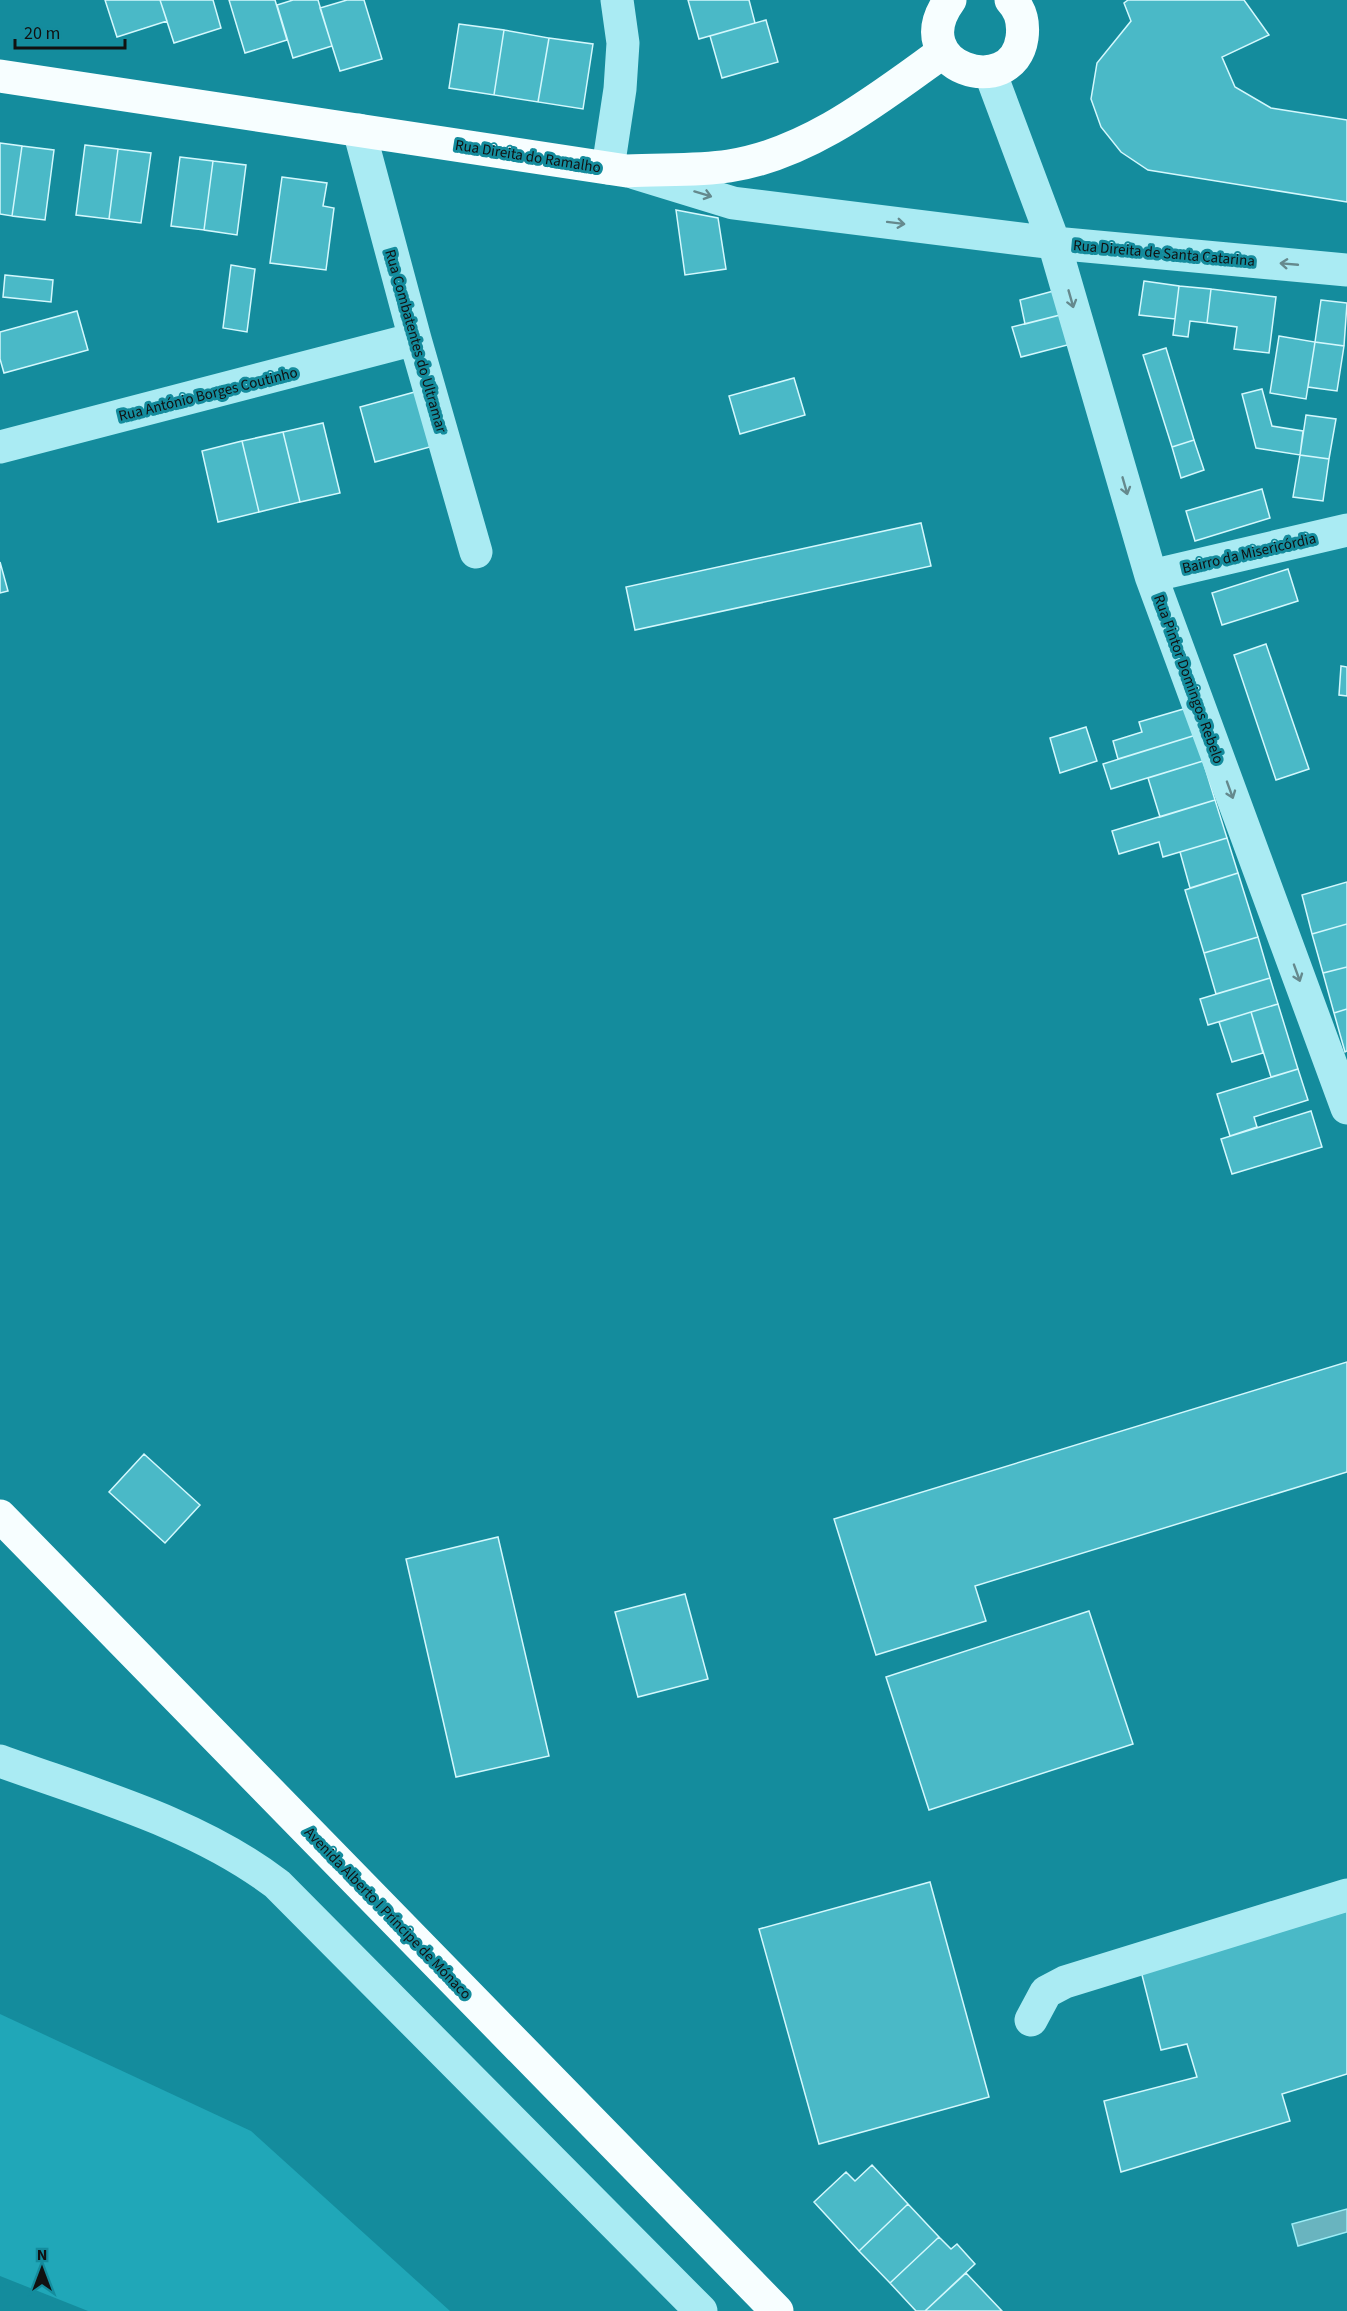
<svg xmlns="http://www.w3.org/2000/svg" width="1347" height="2311" viewBox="0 0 1347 2311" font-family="'Source Sans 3',sans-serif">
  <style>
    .green { fill: #20a7b8 }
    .water { fill: #69b4bf; stroke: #9dedf6; stroke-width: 1.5 }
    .building { fill: #4ab9c7; stroke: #d3f8fd; stroke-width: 1.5 }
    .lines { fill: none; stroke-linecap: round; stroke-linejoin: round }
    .minor { stroke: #aaebf3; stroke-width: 33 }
    .major { stroke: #f7feff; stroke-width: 33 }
    .oneway { stroke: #65898d }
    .labels { text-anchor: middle; stroke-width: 6; stroke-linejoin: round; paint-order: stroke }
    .street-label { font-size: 15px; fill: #111; stroke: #148c9d }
  </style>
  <rect width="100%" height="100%" fill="#148c9d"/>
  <path class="green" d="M0,2014L251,2131L450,2311H88L0,2276Z"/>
  <path class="water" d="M1347,2209V2232L1298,2246L1292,2224Z"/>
  <path class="building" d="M105,0H160L167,21L117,37Z
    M160,0H213L221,28L174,43Z
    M229,0H275L287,40L245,53Z
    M293,0H318L332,46L293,58L277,5Z
    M347,0H364L382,59L340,71L320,8Z
    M688,0H749L755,23L699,39Z
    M1128,0H1244L1269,35L1222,57L1235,87L1271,108L1347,120V202L1148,170L1121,152L1101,127L1091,99L1097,63L1131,21L1124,3Z
    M766,20L778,62L722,78L710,36Z
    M459,24L504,30L494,95L449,88Z
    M504,30L549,38L538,102L494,95Z
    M549,38L593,44L583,109L538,102Z
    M0,143L22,146L12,216L0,214Z
    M85,145L118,149L109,219L76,215Z
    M22,146L54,150L45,220L12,216Z
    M118,149L151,153L141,223L109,219Z
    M180,157L213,161L204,230L171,226Z
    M213,161L246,165L237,235L204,230Z
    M282,177L327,183L323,206L334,208L326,270L270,263Z
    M676,210L718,218L726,269L685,275Z
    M231,265L255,269L247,332L223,328Z
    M5,275L53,280L51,302L3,297Z
    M1144,281L1179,286L1175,319L1139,315Z
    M1179,286L1211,289L1207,323L1190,321L1188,337L1173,335Z
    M1061,289L1068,313L1025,324L1020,300Z
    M1211,289L1276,297L1269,353L1234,349L1237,327L1207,323Z
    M1321,300L1347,303L1344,346L1315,342Z
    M77,311L88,350L4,373L0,359V332Z
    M1068,313L1075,343L1021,357L1012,327Z
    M1279,336L1315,342L1306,399L1270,393Z
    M1315,342L1344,346L1337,391L1308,387Z
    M1166,348L1194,440L1172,447L1143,355Z
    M794,378L805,415L740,434L729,396Z
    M1262,389L1272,426L1303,431L1300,455L1256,448L1242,394Z
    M422,390L437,445L375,462L360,407Z
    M1306,415L1336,419L1329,459L1300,455Z
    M323,423L340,493L300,502L283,432Z
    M283,432L300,502L259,512L242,441Z
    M1194,440L1204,470L1181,478L1172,447Z
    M242,441L259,512L218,522L202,451Z
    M1300,455L1329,459L1323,501L1293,497Z
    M1262,489L1270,518L1195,541L1186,511Z
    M921,523L931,566L635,630L626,587Z
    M0,562L8,591L0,593Z
    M1288,569L1298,601L1222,625L1212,593Z
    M1266,644L1309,769L1276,780L1234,655Z
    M1341,666L1347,667V696L1339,695Z
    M1187,708L1196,735L1118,759L1113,741L1142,732L1139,722Z
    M1086,727L1097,761L1060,773L1050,738Z
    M1196,735L1203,761L1111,789L1103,764Z
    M1203,761L1215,800L1160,817L1148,778Z
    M1215,800L1227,838L1163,857L1159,842L1119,854L1112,831Z
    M1227,838L1238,873L1190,888L1180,852Z
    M1238,873L1258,937L1204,953L1185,890Z
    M1347,882V924L1312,934L1302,895Z
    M1347,924V967L1323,973L1312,934Z
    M1258,937L1270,978L1216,994L1204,953Z
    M1347,967V1009L1334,1013L1323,973Z
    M1270,978L1278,1004L1208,1025L1200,999Z
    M1278,1004L1298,1069L1271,1077L1251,1012Z
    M1347,1009V1051L1345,1052L1334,1013Z
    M1251,1012L1263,1053L1232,1062L1219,1022Z
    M1298,1069L1308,1100L1254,1117L1257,1127L1230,1136L1217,1094Z
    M1311,1111L1322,1147L1232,1174L1221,1139Z
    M1347,1362V1472L975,1586L986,1621L876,1655L834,1519Z
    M144,1454L200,1505L165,1543L109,1492Z
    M498,1537L549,1756L456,1777L406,1559Z
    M685,1594L708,1679L638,1697L615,1612Z
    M1089,1611L1133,1744L929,1810L886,1677Z
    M930,1882L989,2097L819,2144L759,1929Z
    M1347,1911V2074L1282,2094L1290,2121L1121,2172L1104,2101L1197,2077L1187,2044L1161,2050L1141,1971Z
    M872,2165L908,2204L859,2251L814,2202L846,2172L855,2181Z
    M908,2204L939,2237L890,2283L859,2251Z
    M939,2237L951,2249L957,2244L975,2264L925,2311H916L890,2283Z
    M966,2273L1002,2311H925Z"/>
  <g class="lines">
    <path class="minor" d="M990,72L1054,243L1151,576L1347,1108
      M359,130L415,339L476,552
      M608,168L620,89L623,43L617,0
      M635,173L733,203L1054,243L1347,270
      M0,447L415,339
      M1151,576L1347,530
      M0,1761C94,1795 197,1823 277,1884L701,2311
      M1031,2020L1046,1992L1065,1982L1347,1895"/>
    <path class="major" d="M950,0C901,67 1013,102 1022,38C1024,23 1021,10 1011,0
      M0,76L627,171C661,169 696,171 729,166C809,154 879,98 943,52
      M0,1516L777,2311"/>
  </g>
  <defs><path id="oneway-shaft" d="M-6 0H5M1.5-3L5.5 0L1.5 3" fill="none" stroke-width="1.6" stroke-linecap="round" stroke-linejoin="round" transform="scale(1.5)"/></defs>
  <g class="oneway">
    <use href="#oneway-shaft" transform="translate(703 194) rotate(17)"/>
    <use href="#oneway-shaft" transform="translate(896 223) rotate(7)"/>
    <use href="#oneway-shaft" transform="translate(1289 264) rotate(-175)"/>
    <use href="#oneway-shaft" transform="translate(1071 299) rotate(74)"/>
    <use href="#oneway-shaft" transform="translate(1125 486) rotate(74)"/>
    <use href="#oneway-shaft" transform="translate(1230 790) rotate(70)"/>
    <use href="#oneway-shaft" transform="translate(1297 973) rotate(70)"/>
  </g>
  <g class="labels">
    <g class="street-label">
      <text transform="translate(528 156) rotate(9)" y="5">Rua Direita do Ramalho</text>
      <text transform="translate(1164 253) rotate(5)" y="5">Rua Direita de Santa Catarina</text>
      <text transform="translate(416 341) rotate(74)" y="5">Rua Combatentes do Ultramar</text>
      <text transform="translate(208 394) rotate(-14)" y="5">Rua António Borges Coutinho</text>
      <text transform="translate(1249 553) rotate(-13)" y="5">Bairro da Misericórdia</text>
      <text transform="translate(1189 679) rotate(70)" y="5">Rua Pintor Domingos Rebelo</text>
      <text transform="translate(388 1913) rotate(46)" y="5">Avenida Alberto I Príncipe de Mónaco</text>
    </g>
  </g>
  <g transform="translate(42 2269)" stroke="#148c9d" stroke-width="4.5" paint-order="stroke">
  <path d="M0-4.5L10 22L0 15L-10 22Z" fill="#111111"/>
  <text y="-9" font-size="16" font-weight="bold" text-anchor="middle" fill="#111111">N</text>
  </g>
  <path d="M15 39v9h110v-9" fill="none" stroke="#111111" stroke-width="3"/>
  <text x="24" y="39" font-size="18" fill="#111111" stroke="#148c9d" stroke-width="4.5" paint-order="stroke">20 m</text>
</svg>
